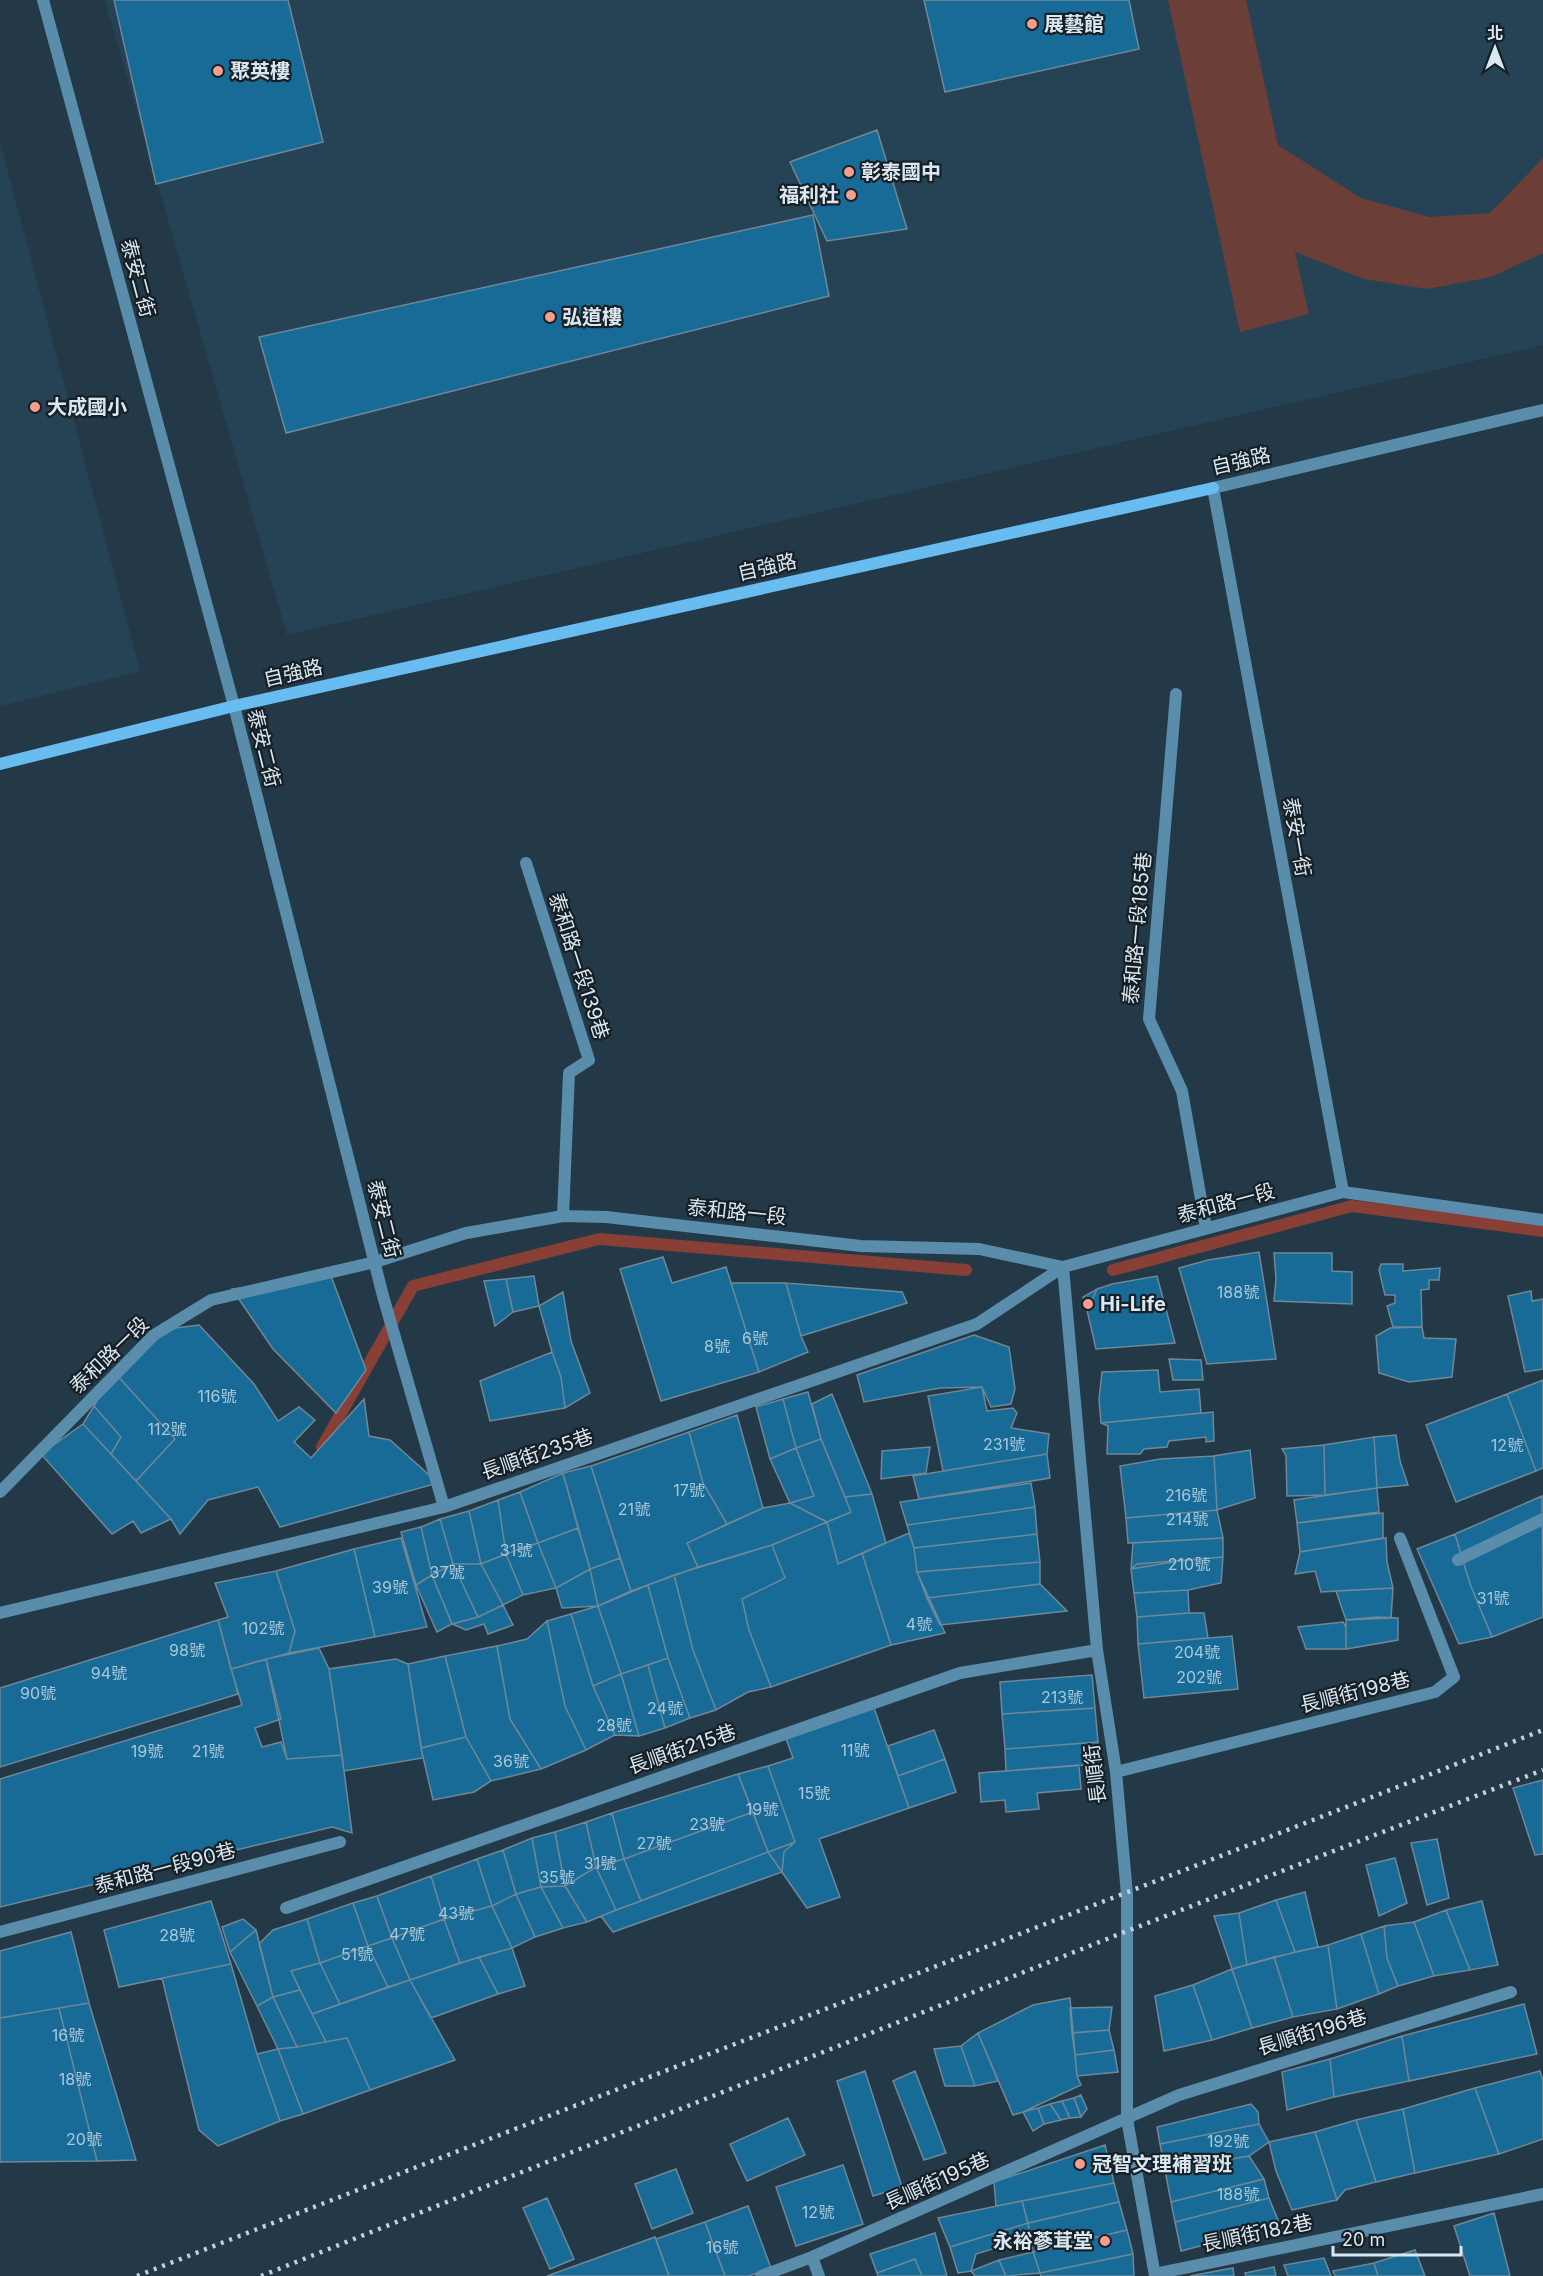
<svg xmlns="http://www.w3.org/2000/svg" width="1543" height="2276" viewBox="0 0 1543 2276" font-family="Inter,'Noto Sans TC',sans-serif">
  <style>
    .built { fill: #264355 }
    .green { fill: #6b3e37 }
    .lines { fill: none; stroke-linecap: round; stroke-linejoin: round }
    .stream { stroke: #883f35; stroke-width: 12 }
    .building { fill: #186b96; stroke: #6f8898; stroke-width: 1.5 }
    .lane { stroke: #5a8cac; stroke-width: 12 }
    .street { stroke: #5a8cac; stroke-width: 12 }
    .secondary { stroke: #69bcef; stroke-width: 12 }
    .rail { stroke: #c3d1db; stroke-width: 4.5; stroke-dasharray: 3 6; stroke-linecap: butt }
    .poi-dot { fill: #f59d8f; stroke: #151f25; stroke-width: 2 }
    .labels { text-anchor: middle; stroke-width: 4.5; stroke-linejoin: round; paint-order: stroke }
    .number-label { font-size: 16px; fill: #aac8da }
    .poi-label { font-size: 20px; font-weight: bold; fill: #dae7f0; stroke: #151f25; text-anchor: start }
    .street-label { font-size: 20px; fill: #dae7f0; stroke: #151f25 }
  </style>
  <rect width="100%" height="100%" fill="#233947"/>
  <path class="built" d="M105,0H1543V345L287,635Z
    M0,142L140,671L0,706Z"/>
  <path class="green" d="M1168,0H1246L1278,145L1361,198L1430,217L1490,213L1543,158V253L1491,277L1427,289L1364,279L1295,252L1309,314L1240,332Z"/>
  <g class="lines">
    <path class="stream" d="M1113,1270L1352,1206L1543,1231
      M322,1447L413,1286L599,1239L966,1270"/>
  </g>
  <path class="building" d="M114,0H288L323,142L156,184Z
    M924,0H1129L1139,49L945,92Z
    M877,130L907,229L827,241L790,162Z
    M813,215L829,296L286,433L259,337Z
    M1259,1252L1276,1359L1207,1364L1179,1268L1208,1260Z
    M1274,1253H1332V1271L1352,1272V1304L1274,1301L1276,1279Z
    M663,1257L672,1283L726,1267L759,1372L661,1401L620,1269Z
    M1381,1264H1403V1271L1440,1268L1439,1280H1429V1289L1421,1290L1422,1327H1393L1387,1306L1395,1303V1295H1385L1379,1270Z
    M331,1276L366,1370L336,1413L273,1349L232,1289Z
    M534,1276L539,1306L513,1312L506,1279Z
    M1157,1276L1175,1343L1096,1349L1087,1310L1097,1289L1112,1284Z
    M506,1279L513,1312L495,1326L484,1281Z
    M731,1283H786L801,1336L808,1352L759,1372Z
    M786,1283L902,1292L907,1303L801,1336Z
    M1097,1289L1087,1310L1083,1297Z
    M1531,1291L1532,1301L1543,1299V1369L1525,1372L1508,1296Z
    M563,1292L571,1341L590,1393L565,1408L561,1377L552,1352L539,1306Z
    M199,1325L254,1384L278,1421L299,1407L315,1420L294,1442L311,1458L364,1399L369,1436L390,1440L438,1483L280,1527L258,1487L208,1500L180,1534L171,1519L136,1481L175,1439L114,1372L160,1330Z
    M1422,1327L1424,1338L1456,1339L1452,1377L1409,1382L1379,1373L1376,1336L1390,1328Z
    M974,1335L1009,1347L1015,1389L1011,1404L991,1407L982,1387L940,1388L864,1402L857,1375Z
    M552,1352L561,1377L565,1408L490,1421L480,1381Z
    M1169,1359L1201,1360L1203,1380H1173Z
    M1158,1370L1160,1392L1199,1389L1201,1413L1101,1423L1099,1399L1102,1372Z
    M114,1372L175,1439L136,1481L111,1454L121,1437L94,1406Z
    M1543,1380V1468L1536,1471L1507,1394Z
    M982,1387L987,1411L1013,1408L1017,1413L1011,1428L1049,1434L1047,1454L943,1471L928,1396Z
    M808,1392L821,1439L796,1448L783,1399Z
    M832,1394L872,1494L845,1497L821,1439L812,1404Z
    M1507,1394L1536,1471L1456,1502L1426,1425Z
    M783,1399L796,1448L770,1459L756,1407Z
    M94,1406L121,1437L111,1454L83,1424Z
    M1213,1412L1214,1441L1206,1442V1437L1169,1441L1167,1447L1144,1449L1140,1454H1107L1108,1426L1101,1423Z
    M737,1415L763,1508L727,1524L703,1483L689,1432Z
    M83,1424L111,1454L171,1519L141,1533L133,1521L112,1534L41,1454Z
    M689,1432L703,1483L727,1524L687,1543L698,1567L631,1591L591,1466Z
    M1396,1435L1400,1461L1408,1485L1377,1488L1374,1437Z
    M1374,1437L1377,1488L1325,1495L1324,1445Z
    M821,1439L851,1512L827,1522L790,1503L814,1496L796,1448Z
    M1324,1445L1325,1495L1287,1496L1286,1455L1282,1449Z
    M930,1447L926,1473L881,1479L882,1451Z
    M796,1448L814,1496L790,1503L770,1459Z
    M1250,1450L1255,1498L1217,1510L1214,1456Z
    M1047,1454L1050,1478L919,1499L913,1476Z
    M1214,1456L1217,1510L1126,1518L1120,1466L1160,1459Z
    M591,1466L620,1558L590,1569L563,1473Z
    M563,1473L578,1528L538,1543L520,1492Z
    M1031,1483L1035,1507L907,1525L900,1502Z
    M1377,1488L1379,1512L1297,1523L1294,1500Z
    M520,1492L538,1543L506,1554L498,1500Z
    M872,1494L886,1543L838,1564L827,1522L851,1512L845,1497Z
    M1542,1496L1543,1617L1492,1637L1470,1584L1455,1534Z
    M498,1500L506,1554L481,1564L469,1511Z
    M790,1503L827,1522L772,1545L698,1567L687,1543L763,1508Z
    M1035,1507L1037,1534L914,1548L907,1525Z
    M1217,1510L1223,1538L1128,1543L1126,1518Z
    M469,1511L481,1564H453L440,1519Z
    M1383,1513V1538L1300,1552L1297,1523Z
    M440,1519L453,1564L432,1575L421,1527Z
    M827,1522L838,1564L862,1553L891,1645L771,1687L749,1630L742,1599L785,1578L772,1545Z
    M421,1527L432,1575L416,1585L401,1532Z
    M578,1528L590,1569L556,1588L538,1543Z
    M909,1533L914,1548L917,1572L945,1633L891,1645L862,1553Z
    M1037,1534L1040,1562L917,1572L914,1548Z
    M1455,1534L1470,1584L1492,1637L1459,1644L1417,1549Z
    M401,1538L427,1627L375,1637L354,1549Z
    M1223,1538V1557L1179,1561L1131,1569L1133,1543Z
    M1386,1538L1387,1562L1393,1588L1321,1592L1315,1571L1295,1574L1300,1552Z
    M538,1543L556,1588L523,1595L506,1554Z
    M772,1545L785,1578L742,1599L749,1630L771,1687L748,1692L716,1710L693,1650L674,1575Z
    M354,1549L375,1637L289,1653L295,1631L276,1571Z
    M506,1554L523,1595L503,1605L481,1564Z
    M1223,1557L1221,1583L1188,1590L1134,1593L1131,1569L1137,1564Z
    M620,1558L631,1591L598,1606L590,1569Z
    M1040,1562V1584L927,1598L917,1572Z
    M453,1564L478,1617L452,1624L432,1575Z
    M453,1564H481L503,1605L478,1617Z
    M590,1569L598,1606L562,1608L556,1588Z
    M276,1571L295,1631L289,1653L231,1669L218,1620L228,1617L215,1583Z
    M432,1575L452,1624L437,1632L416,1585Z
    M674,1575L693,1650L716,1710L690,1718L668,1658L648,1585Z
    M1040,1584L1067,1611L940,1625L927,1598Z
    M648,1585L668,1658L621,1674L598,1606Z
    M1393,1588L1391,1618L1346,1620L1336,1591Z
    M1188,1590L1189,1613L1137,1617L1134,1593Z
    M503,1605L513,1625L488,1634L484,1624L466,1630L452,1624L478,1617Z
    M598,1606L621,1674L593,1686L571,1614Z
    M1189,1613H1204L1208,1638L1138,1644L1137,1617Z
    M571,1614L593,1686L615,1735L586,1750L565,1706L547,1621Z
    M1378,1617L1398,1618V1640L1346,1649V1620Z
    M218,1620L238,1694L0,1767V1688Z
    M547,1621L565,1706L586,1750L541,1769L510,1719L497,1646L527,1639Z
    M1343,1622L1346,1627V1649H1306L1298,1627Z
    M1232,1636L1238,1689L1144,1698L1138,1644Z
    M497,1646L510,1719L541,1769L491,1781L466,1737L445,1656Z
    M319,1648L329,1669L342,1755L287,1759L266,1659Z
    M445,1656L466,1737L421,1748L408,1664Z
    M668,1658L690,1718L665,1728L648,1665Z
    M266,1659L281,1719L255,1728L262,1747L281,1742L287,1759L342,1755L352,1833L332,1827L0,1907V1779L242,1705L231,1669Z
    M396,1659L408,1664L423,1758L344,1771L329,1669Z
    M648,1665L665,1728L639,1736L621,1674Z
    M621,1674L639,1736L615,1735L593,1686Z
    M1092,1675L1095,1708L1002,1714L1000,1682Z
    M873,1705L909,1808L819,1839L840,1897L807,1908L768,1852L795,1842L768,1766L793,1758L785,1736Z
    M1095,1708L1098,1742L1005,1749L1002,1714Z
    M934,1730L945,1759L898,1776L888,1746Z
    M466,1737L491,1781L474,1792L433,1800L421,1748Z
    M1098,1742L1099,1764L1006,1771L1005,1749Z
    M945,1759L956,1792L909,1808L898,1776Z
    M1079,1765L1081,1789L1037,1793L1039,1809L1006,1812L1005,1800L981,1802L979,1773Z
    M768,1766L795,1842L784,1852L782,1872L613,1932L601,1916L768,1852L738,1774Z
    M738,1774L753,1812L624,1859L612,1813Z
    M1543,1780V1854L1535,1855L1513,1788Z
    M753,1812L768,1852L641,1901L624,1859Z
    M612,1813L624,1859L596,1867L586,1822Z
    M586,1822L596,1867L565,1886L555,1832Z
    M555,1832L565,1886L541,1887L532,1838Z
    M532,1838L541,1887L516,1894L503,1850Z
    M1437,1839L1449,1898L1427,1905L1411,1843Z
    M503,1850L516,1894L492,1906L477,1859Z
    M1395,1858L1407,1903L1379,1916L1366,1865Z
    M477,1859L492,1906L444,1919L431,1876Z
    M624,1859L641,1901L616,1910L596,1867Z
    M596,1867L616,1910L587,1922L565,1886Z
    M431,1876L444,1919L392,1938L377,1896Z
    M565,1886L587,1922L563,1928L541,1887Z
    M541,1887L563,1928L535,1937L516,1894Z
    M1305,1892L1318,1947L1295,1952L1276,1900Z
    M516,1894L535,1937L512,1948L492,1906Z
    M377,1896L392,1938L368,1946L353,1903Z
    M1276,1900L1295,1952L1247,1965L1239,1913Z
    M211,1901L231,1964L119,1987L104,1930Z
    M1482,1901L1498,1965L1470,1970L1446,1910Z
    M353,1903L368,1946L320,1963L307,1919Z
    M492,1906L512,1948L460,1963L444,1919Z
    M1446,1910L1470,1970L1434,1976L1414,1922Z
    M1239,1913L1247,1965L1232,1969L1214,1916Z
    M243,1919L256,1930L230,1952L222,1927Z
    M307,1919L320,1963L291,1971L300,1990L273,1997L259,1944L273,1930Z
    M444,1919L460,1963L410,1980L392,1938Z
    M1414,1922L1434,1976L1398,1986L1387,1958L1384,1926Z
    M1384,1926L1387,1958L1398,1986L1379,1994L1361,1934Z
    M256,1930L273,1997L257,2006L230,1952Z
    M71,1932L89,2003L0,2018V1951Z
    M1361,1934L1379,1994L1337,2009L1328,1945Z
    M392,1938L410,1980L388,1987L368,1946Z
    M1328,1945L1337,2009L1293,2017L1274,1957Z
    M368,1946L388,1987L340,2004L320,1963Z
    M512,1948L525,1986L498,1994L479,1957Z
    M479,1957L498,1994L431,2018L410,1980Z
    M1274,1957L1293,2017L1252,2028L1232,1969Z
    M320,1963L340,2004L312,2014L291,1971Z
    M231,1964L257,2054L280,2121L218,2146L199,2130L162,1978Z
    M1232,1969L1252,2028L1212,2040L1193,1985Z
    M410,1980L455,2060L370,2090L347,2038L326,2042L312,2014Z
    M1193,1985L1212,2040L1164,2051L1155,1996Z
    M300,1990L326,2042L297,2047L273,1997Z
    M273,1997L297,2047L278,2049L257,2006Z
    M1070,1998L1077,2076L1081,2085L1023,2112L1013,2115L978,2033L1033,2005Z
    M89,2003L136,2160L97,2161L59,2008Z
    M1524,2004L1537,2054L1409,2081L1402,2036Z
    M1112,2007L1109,2030L1072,2033L1070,2008Z
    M59,2008L97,2161L0,2162V2018Z
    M1109,2030L1114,2050L1075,2055L1072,2033Z
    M978,2033L998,2081L975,2086L961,2046Z
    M1402,2036L1409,2081L1334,2097L1330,2059Z
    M347,2038L370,2090L303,2114L278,2049L297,2047Z
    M961,2046L975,2086H945L934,2049Z
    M278,2049L303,2114L280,2121L257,2054Z
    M1114,2050L1118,2072L1077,2076L1075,2055Z
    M1330,2059L1334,2097L1287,2110L1282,2072Z
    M865,2071L902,2187L873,2196L837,2081Z
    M915,2071L946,2153L924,2160L893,2081Z
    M1540,2071L1543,2081V2139L1499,2154L1475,2088Z
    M1475,2088L1499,2154L1415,2173L1403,2109Z
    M1081,2095L1087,2109L1081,2117L1074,2098Z
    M1074,2098L1078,2108L1081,2117L1070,2118L1062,2101Z
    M1062,2101L1070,2118L1061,2120L1050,2104Z
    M1050,2104L1061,2120L1044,2124L1038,2108Z
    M1251,2104L1258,2112L1259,2124L1160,2144L1157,2127Z
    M1038,2108L1044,2124L1033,2131L1023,2112Z
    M1403,2109L1415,2173L1376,2182L1356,2120Z
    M788,2118L805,2155L747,2181L730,2144Z
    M1356,2120L1376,2182L1345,2190L1337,2200L1315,2132Z
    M1259,2124L1269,2142L1249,2156L1165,2170L1160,2144Z
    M1315,2132L1337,2200L1292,2210L1276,2171L1269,2142Z
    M1105,2145L1114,2183L996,2206L994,2182Z
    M1249,2156L1264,2179L1171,2202L1165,2170Z
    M843,2165L863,2224L796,2246L776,2187Z
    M676,2169L693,2213L652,2229L635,2184Z
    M1264,2179L1269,2198L1175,2222L1171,2202Z
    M1114,2183L1119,2202L1028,2223L1022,2201Z
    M547,2198L574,2259L550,2269L523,2208Z
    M1269,2198L1280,2225L1181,2251L1175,2222Z
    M1022,2201L1028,2223L950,2247L938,2218Z
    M1119,2202L1127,2230L1033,2252L1028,2223Z
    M748,2206L771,2268L749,2276H725L705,2222Z
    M1494,2213L1510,2276H1470L1454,2226Z
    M705,2222L725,2276H669L656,2239Z
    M1028,2223L1030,2237L976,2254L971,2271L958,2273L950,2247Z
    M1127,2230L1133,2254L1040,2273L1033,2252Z
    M935,2233L947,2276H922L915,2259L877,2273L870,2254Z
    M655,2237L669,2276H547Z
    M1415,2250L1425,2276H1378L1374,2263Z
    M1033,2252L1040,2273L1006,2276L999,2260Z
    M1133,2254L1134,2276H1041L1040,2273Z
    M1324,2258L1331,2276H1288L1284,2265Z
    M915,2259L922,2276H878L877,2273Z
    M999,2260L1006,2276H975L971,2271Z
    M1374,2263L1378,2276H1335L1333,2271Z
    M1274,2267L1276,2276H1246L1245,2273Z
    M1233,2268L1234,2276H1190Z"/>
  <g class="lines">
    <path class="lane" d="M1176,694L1149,1019L1182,1091L1206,1228
      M526,863L589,1060L569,1073L563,1216
      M812,2257L819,2276
      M1155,2274L1543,2194
      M761,2276L812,2257L1179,2095L1511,1992"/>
    <path class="street" d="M43,0L234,706L383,1296L444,1507
      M1343,1192L1213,488L1543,410
      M1063,1267L1097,1650L1116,1772L1127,1894V2119L1155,2276
      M0,1492L154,1335L211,1300L375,1262L466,1233L563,1216L606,1217L861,1246L979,1249L1063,1267L1343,1192L1543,1220
      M1458,1560L1543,1519
      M0,1613L444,1507L977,1324L1063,1267
      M1116,1772L1435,1692L1454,1677L1400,1538
      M286,1908L960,1673L1097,1650
      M0,1932L340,1842"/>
    <path class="secondary" d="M0,764L234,706L1213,488"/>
    <path class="rail" d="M137,2276C605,2093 1075,1914 1543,1730
      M261,2276L1127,1931L1543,1770"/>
  </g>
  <g class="poi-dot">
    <circle cx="1032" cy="24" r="6"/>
    <circle cx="218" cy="71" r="6"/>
    <circle cx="849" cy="172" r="6"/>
    <circle cx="851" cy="195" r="6"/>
    <circle cx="550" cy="317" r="6"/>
    <circle cx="35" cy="407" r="6"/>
    <circle cx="1088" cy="1304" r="6"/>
    <circle cx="1080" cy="2164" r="6"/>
    <circle cx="1105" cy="2241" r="6"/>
  </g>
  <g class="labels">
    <g class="number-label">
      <text x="1238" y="1298">188號</text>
      <text x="755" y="1344">6號</text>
      <text x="717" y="1352">8號</text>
      <text x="217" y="1402">116號</text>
      <text x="167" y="1435">112號</text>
      <text x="1004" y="1450">231號</text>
      <text x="1507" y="1451">12號</text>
      <text x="689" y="1496">17號</text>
      <text x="1186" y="1501">216號</text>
      <text x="634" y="1515">21號</text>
      <text x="1187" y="1525">214號</text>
      <text x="516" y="1556">31號</text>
      <text x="1189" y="1570">210號</text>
      <text x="447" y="1578">37號</text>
      <text x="390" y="1593">39號</text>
      <text x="1493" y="1604">31號</text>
      <text x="919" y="1630">4號</text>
      <text x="263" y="1634">102號</text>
      <text x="187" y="1656">98號</text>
      <text x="1197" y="1658">204號</text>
      <text x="109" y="1679">94號</text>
      <text x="1199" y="1683">202號</text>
      <text x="38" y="1699">90號</text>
      <text x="1062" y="1703">213號</text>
      <text x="665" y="1714">24號</text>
      <text x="614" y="1731">28號</text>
      <text x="855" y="1756">11號</text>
      <text x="147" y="1757">19號</text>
      <text x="208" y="1757">21號</text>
      <text x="511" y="1767">36號</text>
      <text x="814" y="1799">15號</text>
      <text x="762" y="1815">19號</text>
      <text x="707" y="1830">23號</text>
      <text x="654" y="1849">27號</text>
      <text x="600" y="1869">31號</text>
      <text x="557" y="1883">35號</text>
      <text x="456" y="1919">43號</text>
      <text x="407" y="1940">47號</text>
      <text x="177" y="1941">28號</text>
      <text x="357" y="1960">51號</text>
      <text x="68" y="2041">16號</text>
      <text x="75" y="2085">18號</text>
      <text x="84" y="2145">20號</text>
      <text x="1228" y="2147">192號</text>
      <text x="1238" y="2200">188號</text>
      <text x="818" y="2218">12號</text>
      <text x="722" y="2253">16號</text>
    </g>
    <g class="poi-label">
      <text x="1044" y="31">展藝館</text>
      <text x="230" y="78">聚英樓</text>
      <text x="861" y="179">彰泰國中</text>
      <text x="839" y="202" text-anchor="end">福利社</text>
      <text x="562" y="324">弘道樓</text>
      <text x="47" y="414">大成國小</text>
      <text x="1100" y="1311">Hi-Life</text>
      <text x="1092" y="2171">冠智文理補習班</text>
      <text x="1093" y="2248" text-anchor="end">永裕蔘茸堂</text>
    </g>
    <g class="street-label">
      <text transform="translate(138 278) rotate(75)" y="7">泰安二街</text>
      <text transform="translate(1241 461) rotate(-13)" y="7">自強路</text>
      <text transform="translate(767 567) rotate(-13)" y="7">自強路</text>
      <text transform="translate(293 673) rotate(-13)" y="7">自強路</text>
      <text transform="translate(264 748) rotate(76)" y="7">泰安二街</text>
      <text transform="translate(1297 837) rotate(80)" y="7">泰安一街</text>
      <text transform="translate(1137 928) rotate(-85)" y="7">泰和路一段185巷</text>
      <text transform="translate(579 966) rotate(72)" y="7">泰和路一段139巷</text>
      <text transform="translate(1226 1203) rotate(-15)" y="7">泰和路一段</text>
      <text transform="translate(737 1212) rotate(6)" y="7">泰和路一段</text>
      <text transform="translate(384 1219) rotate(76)" y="7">泰安二街</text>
      <text transform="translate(109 1355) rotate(-44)" y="7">泰和路一段</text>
      <text transform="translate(537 1454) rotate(-19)" y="7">長順街235巷</text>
      <text transform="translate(1355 1692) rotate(-14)" y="7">長順街198巷</text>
      <text transform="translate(682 1749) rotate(-19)" y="7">長順街215巷</text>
      <text transform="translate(1095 1774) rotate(-97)" y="7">長順街</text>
      <text transform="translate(165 1868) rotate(-15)" y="7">泰和路一段90巷</text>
      <text transform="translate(1312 2032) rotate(-17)" y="7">長順街196巷</text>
      <text transform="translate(937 2181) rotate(-24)" y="7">長順街195巷</text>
      <text transform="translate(1257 2233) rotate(-12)" y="7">長順街182巷</text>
    </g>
  </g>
  <g transform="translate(1495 48)" stroke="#151f25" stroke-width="4.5" paint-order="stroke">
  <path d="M0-4.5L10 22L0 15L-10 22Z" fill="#dae7f0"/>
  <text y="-9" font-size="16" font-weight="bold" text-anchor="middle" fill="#dae7f0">北</text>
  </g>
  <path d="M1333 2246v9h128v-9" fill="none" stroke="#dae7f0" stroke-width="3"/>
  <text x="1342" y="2246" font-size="18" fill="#dae7f0" stroke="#151f25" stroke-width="4.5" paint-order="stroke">20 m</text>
</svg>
